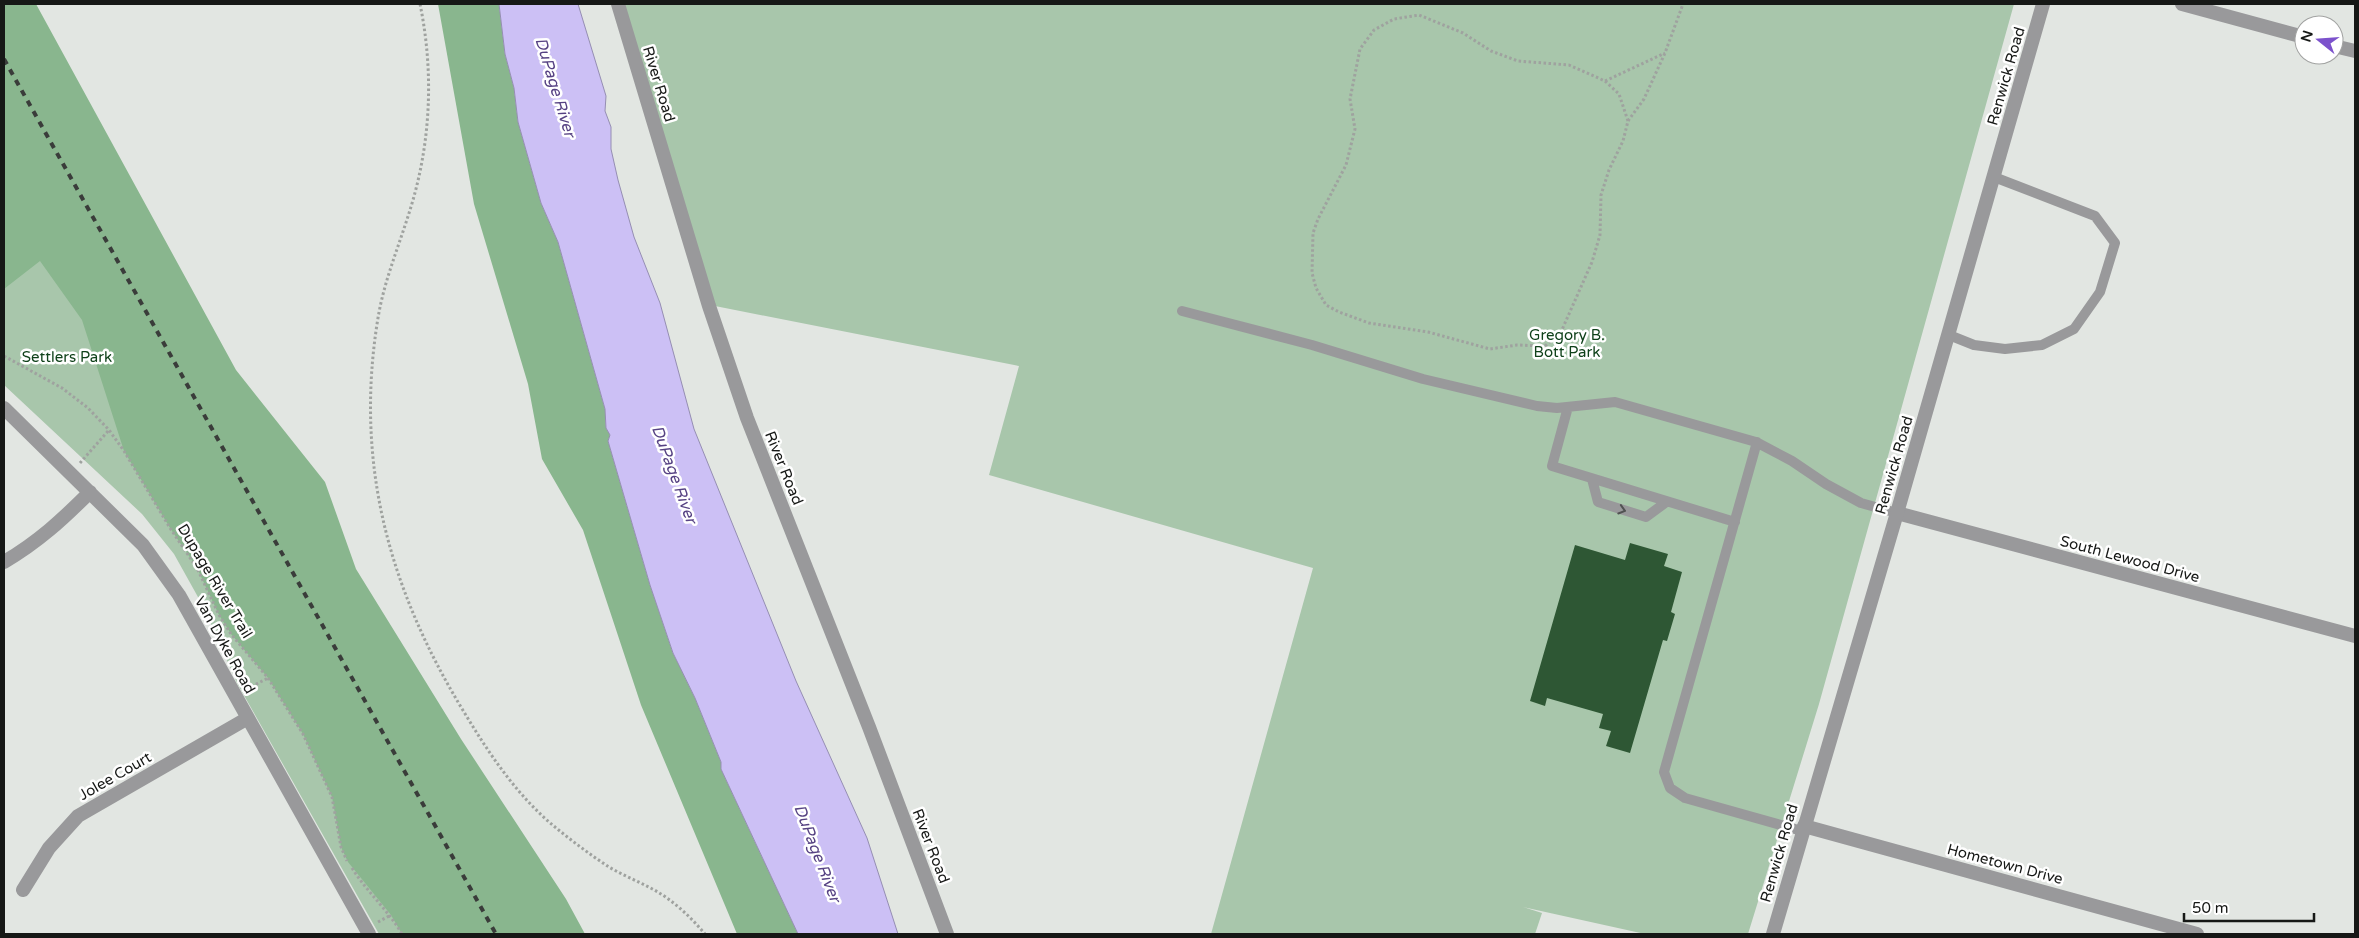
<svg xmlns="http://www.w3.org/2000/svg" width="2359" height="938" viewBox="0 0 2359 938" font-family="'Varela Round',sans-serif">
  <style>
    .green { fill: #a8c6ab }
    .forest { fill: #89b68e }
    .water { fill: #ccc0f5; stroke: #958eb2 }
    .building { fill: #2e5734 }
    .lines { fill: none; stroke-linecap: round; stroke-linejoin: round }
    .path { stroke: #9fa29f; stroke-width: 3; stroke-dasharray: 2.5 2.5; stroke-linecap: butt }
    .service { stroke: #99999b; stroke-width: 10 }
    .minor { stroke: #99999b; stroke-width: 14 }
    .tertiary { stroke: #99999b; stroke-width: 14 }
    .rail { stroke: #3a3c3a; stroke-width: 4; stroke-dasharray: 6 6; stroke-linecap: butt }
    .oneway { stroke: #515252 }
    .labels { text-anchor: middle; stroke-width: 5; stroke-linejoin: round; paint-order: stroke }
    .street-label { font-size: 15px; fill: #161816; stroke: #fff }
    .park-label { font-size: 15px; fill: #0f411a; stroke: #fff }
    .water-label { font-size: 16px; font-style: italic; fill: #564283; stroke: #fff }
  </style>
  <rect width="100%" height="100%" fill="#e2e6e2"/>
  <path class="green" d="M622,4H2014L1819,704L1748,934H1645L1523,907L1542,913L1535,934H1211L1313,568L989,475L1019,366L715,306Z
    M4,116L457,934H379L237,683L203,606L174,554L142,514L4,385Z"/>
  <path class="forest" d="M4,4H36L236,370L325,482L356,569L461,739L566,899L585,934H402L391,915L348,862L341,847L332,797L303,734L268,678L231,634L219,615L197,568L170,528L124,451L82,320L40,261L4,289Z
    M438,4H499L505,54L514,88L518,122L541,203L558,242L605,409L606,428L610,435L608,441L650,585L673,653L695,698L721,762V769L798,934H737L641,705L583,530L542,459L528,384L474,204Z"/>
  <path class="water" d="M499,4H578L606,96L605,111L611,127V149L618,180L634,237L660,303L694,429L796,681L867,838L898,934H798L721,769V762L695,698L673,653L650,585L608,441L610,435L606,428L605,409L558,242L541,203L518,122L514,88L505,54Z"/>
  <path class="building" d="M1630,543L1668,554L1664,566L1682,572L1671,612L1675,614L1667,641L1663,640L1630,753L1606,746L1611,731L1599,728L1603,714L1547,698L1545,706L1530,701L1575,545L1625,560Z"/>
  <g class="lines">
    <path class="path" d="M420,4C434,72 431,143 410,210C399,246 384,281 378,318C354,463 389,589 464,712C488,752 514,791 549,822C568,838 589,854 609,867C629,879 652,886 671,901C683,910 695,922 705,934
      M1605,81L1665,53
      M1628,121L1619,94L1605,81L1569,65L1518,61L1491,51L1463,33L1419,15L1394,19L1374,30L1360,49L1350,99L1355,129L1346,165L1318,219L1313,233L1312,273L1316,288L1326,305L1339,312L1369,323L1428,332L1490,349L1517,345L1545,346L1561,332L1592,262L1600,235L1601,195L1609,170L1623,141L1628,121L1644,99L1665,53L1683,4
      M4,356L62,388L88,408L109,430L124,451L170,528L197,568L219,615L231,634L268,678L303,734L332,797L341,847L347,861
      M80,463L109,430
      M247,689L268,678
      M352,868C367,892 388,910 402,934
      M378,922L391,915"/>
    <path class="service" d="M1182,311L1312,345L1423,379L1537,406L1557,408L1615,402L1756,442L1792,461L1826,484L1861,503L1897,513
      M1949,335L1974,345L2005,349L2042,345L2074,329L2100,292L2115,243L2095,216L1994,177
      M1568,407L1552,466L1735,522
      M1757,442L1664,772L1670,788L1685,798L1802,831
      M1592,479L1598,502L1646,517L1665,503"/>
    <path class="minor" d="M2182,4L2304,37
      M2334,46L2355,51
      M4,408L143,545L179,595L369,934
      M1897,513L2355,636
      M4,562C38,542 62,520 90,492
      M1804,826L2197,934
      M23,890L49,848L78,816L248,718"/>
    <path class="tertiary" d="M618,4L709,306L747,418L869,727L947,934
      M1773,934L1897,513L2043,4"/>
    <path class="rail" d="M4,59L496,934"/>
  </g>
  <defs><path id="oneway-chevron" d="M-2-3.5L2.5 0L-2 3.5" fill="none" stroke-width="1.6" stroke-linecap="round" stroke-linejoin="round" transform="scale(1.25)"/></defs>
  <use class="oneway" href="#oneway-chevron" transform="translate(1622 510) rotate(17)"/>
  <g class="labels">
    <g class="street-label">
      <text transform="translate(2006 76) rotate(-74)" y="5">Renwick Road</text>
      <text transform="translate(659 84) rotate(73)" y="5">River Road</text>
      <text transform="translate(1894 465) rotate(-74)" y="5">Renwick Road</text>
      <text transform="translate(784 468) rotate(68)" y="5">River Road</text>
      <text transform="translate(2130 559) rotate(15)" y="5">South Lewood Drive</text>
      <text transform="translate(215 581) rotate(59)" y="5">Dupage River Trail</text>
      <text transform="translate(225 645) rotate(61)" y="5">Van Dyke Road</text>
      <text transform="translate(115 776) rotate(-30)" y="5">Jolee Court</text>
      <text transform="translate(931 846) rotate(69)" y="5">River Road</text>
      <text transform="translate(1779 853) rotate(-74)" y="5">Renwick Road</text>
      <text transform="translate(2005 864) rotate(15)" y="5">Hometown Drive</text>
    </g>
    <g class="park-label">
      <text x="1567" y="340">Gregory B.<tspan x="1567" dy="17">Bott Park</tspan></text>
      <text x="67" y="362">Settlers Park</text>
    </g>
    <g class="water-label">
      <text transform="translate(556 87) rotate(73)" y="6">DuPage River</text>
      <text transform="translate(675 474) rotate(70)" y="6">DuPage River</text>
      <text transform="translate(818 853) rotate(69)" y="6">DuPage River</text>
    </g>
  </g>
  <rect width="2359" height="938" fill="none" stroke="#161816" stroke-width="10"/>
  <g transform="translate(2319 40) rotate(287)"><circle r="24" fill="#ffffff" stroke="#a2a3a2"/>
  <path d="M0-4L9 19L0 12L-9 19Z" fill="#7c52cc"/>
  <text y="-8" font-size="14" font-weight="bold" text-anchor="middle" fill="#161816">N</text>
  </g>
  <path d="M2184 913v8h130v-8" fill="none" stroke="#161816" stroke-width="2.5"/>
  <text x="2192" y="913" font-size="15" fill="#161816" stroke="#ffffff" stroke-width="4" paint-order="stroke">50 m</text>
</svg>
